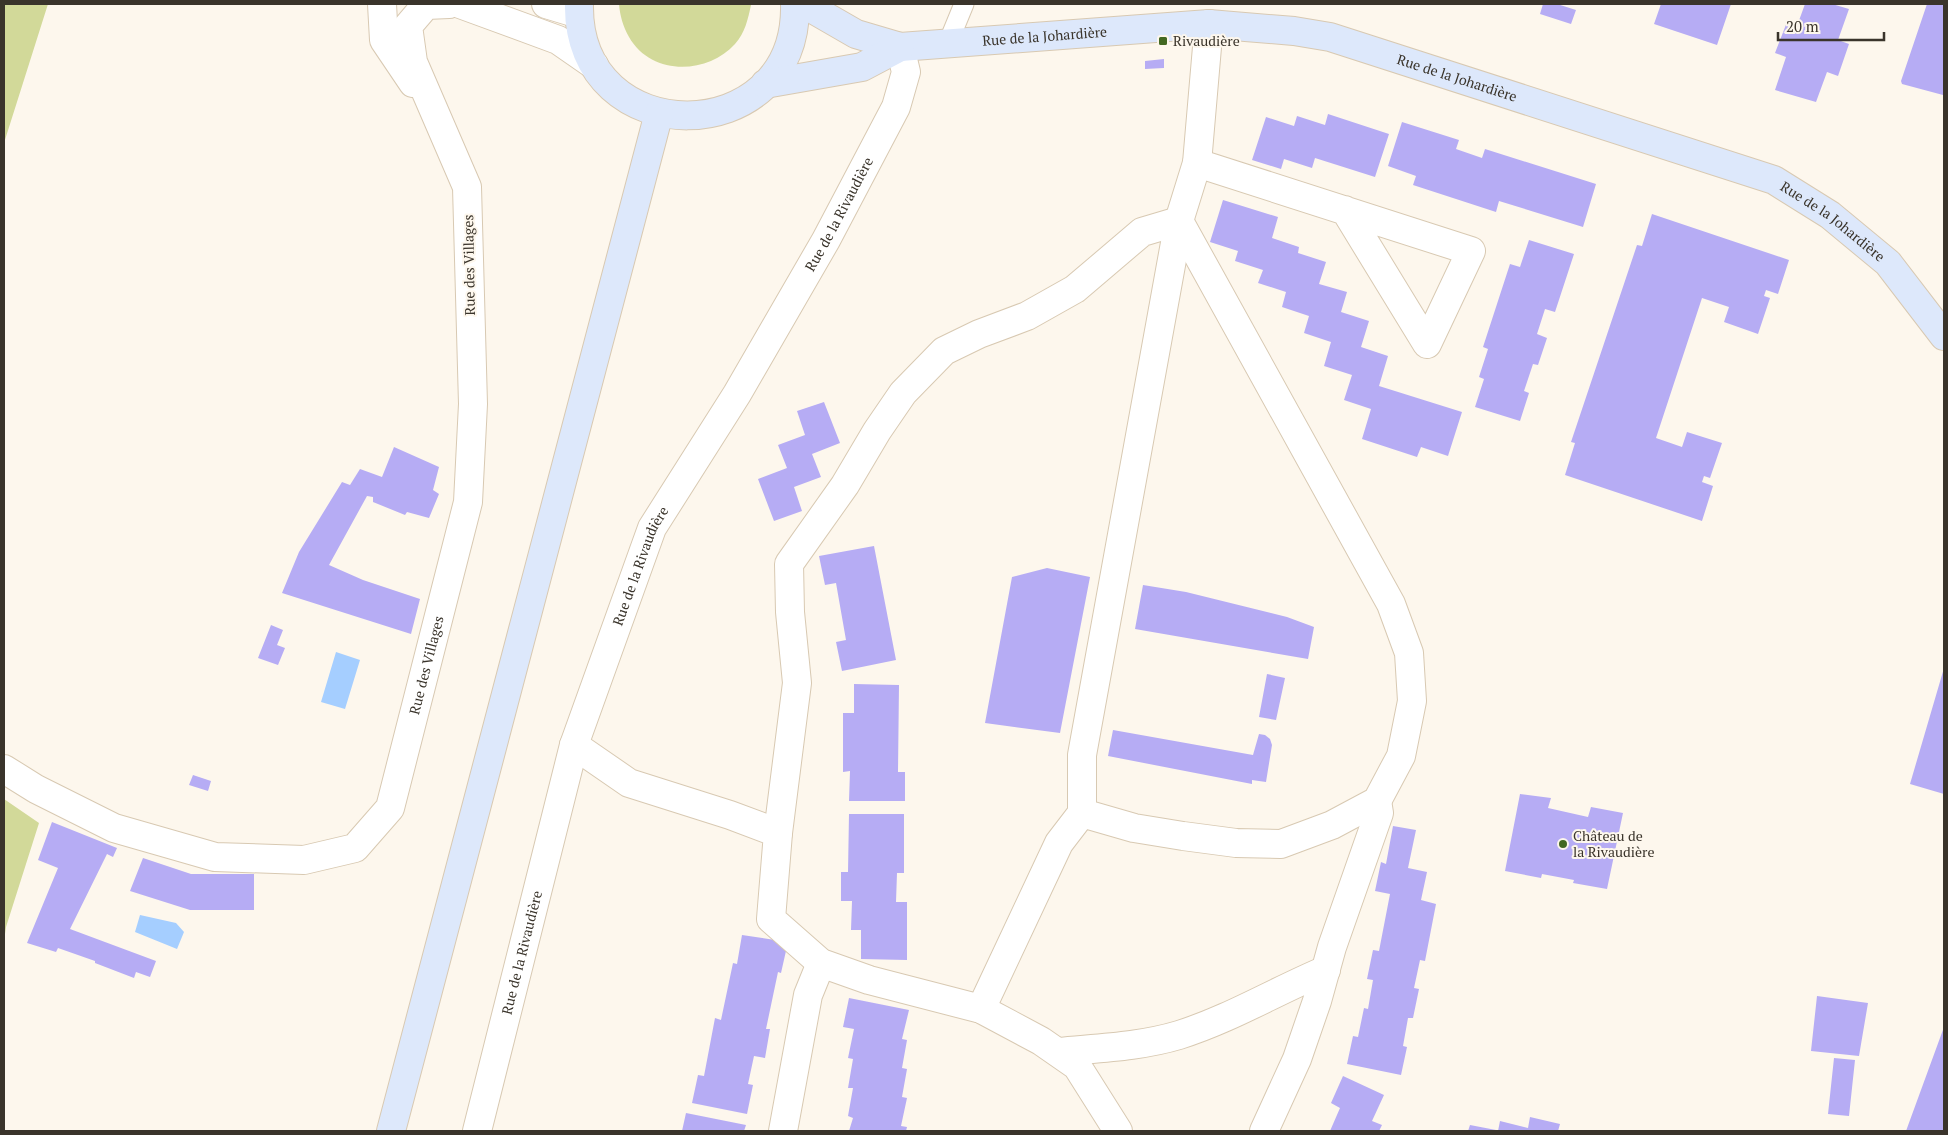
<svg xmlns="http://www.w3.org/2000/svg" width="1948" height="1135" viewBox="0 0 1948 1135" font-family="'PT Serif',serif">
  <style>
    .green { fill: #d2d999 }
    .water { fill: #a5ceff }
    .building { fill: #b6acf4 }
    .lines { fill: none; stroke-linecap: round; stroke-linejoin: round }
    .lane-casing { stroke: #d8c9b2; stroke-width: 21 }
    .street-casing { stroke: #d8c9b2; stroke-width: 30 }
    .secondary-casing { stroke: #d8c9b2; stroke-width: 30 }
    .lane { stroke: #fff; stroke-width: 19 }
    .street { stroke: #fff; stroke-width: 28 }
    .secondary { stroke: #dde8fb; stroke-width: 28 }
    .poi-dot { fill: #426821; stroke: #fdf7ed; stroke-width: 2 }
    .labels { text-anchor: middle; stroke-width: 4; stroke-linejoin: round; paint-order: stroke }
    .street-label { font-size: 14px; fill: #3a342b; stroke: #fdf7ed }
    .poi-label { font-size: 14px; fill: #3a342b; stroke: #fdf7ed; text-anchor: start }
  </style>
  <rect width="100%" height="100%" fill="#fdf7ed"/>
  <path class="green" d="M4,4H48L4,143Z
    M619,4H751V5C748,19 745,33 735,44C707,75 651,76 629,37C623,26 620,16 619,4Z
    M4,799L39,823L6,927L4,941Z"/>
  <path class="water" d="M336,652L360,660L345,709L321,702Z
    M140,915L176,923L184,932L177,949L135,932Z"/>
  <path class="building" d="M1543,4H1557L1576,10L1571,24L1540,14Z
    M1661,4H1731L1717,45L1654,24Z
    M1805,4H1832L1849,9L1838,40L1849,44L1838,76L1827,72L1816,102L1775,90L1786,57L1775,53L1787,22L1797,26Z
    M1927,4H1944V90L1943,95L1902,84L1901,81Z
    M1164,59V68L1145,69V61Z
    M1328,114L1389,134L1375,177L1315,158L1312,168L1284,159L1281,169L1252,160L1266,117L1294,126L1297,116L1325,125Z
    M1402,122L1459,140L1456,149L1482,158L1485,149L1596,184L1583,227L1499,201L1496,212L1413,185L1416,176L1388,166Z
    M1223,200L1278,217L1272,238L1299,247L1298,253L1326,262L1319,284L1347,292L1341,312L1369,321L1361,347L1388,356L1379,386L1462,412L1448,456L1421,447L1417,457L1362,439L1371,409L1344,400L1352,375L1324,366L1331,342L1304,333L1309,316L1282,307L1286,292L1258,283L1263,270L1235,261L1238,251L1210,242Z
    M1652,214L1789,260L1778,294L1766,290L1764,296L1770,298L1758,334L1724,322L1729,307L1702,298L1656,438L1682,447L1687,432L1722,443L1710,478L1704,476L1702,482L1713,486L1702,521L1565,475L1575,443L1571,442L1637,245L1642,246Z
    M1529,240L1574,254L1555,312L1545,309L1537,334L1547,338L1538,365L1533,364L1524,391L1529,393L1520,421L1475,407L1484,379L1479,377L1488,349L1483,347L1510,264L1520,267Z
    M824,402L840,443L812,454L821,477L794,487L802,511L774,521L758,479L787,468L778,445L805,435L797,411Z
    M394,447L439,467L433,490L439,494L429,518L407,512L405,515L373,502V497L367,496L329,565L363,580L420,599L411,634L282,593L299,552L342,482L350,485L360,469L382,477Z
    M874,546L896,660L842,671L836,642L846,640L836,583L825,585L819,556Z
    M1047,568L1090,577L1060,733L985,723L1012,577Z
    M1143,585L1186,592L1287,617L1314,627L1308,659L1135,629Z
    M271,625L283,630L277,645L285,648L278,665L258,658Z
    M1944,668V794L1910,784Z
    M1267,674L1285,678L1276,720L1259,717Z
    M854,684L899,685L898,772H905V801H849L850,771L843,772V713H854Z
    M1113,730L1253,755L1259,734L1265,735L1270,739L1272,745L1266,782L1252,780V784L1108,756Z
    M193,775L211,781L208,791L189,785Z
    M1520,794L1551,798L1548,808L1588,817L1591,807L1623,813L1607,889L1573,883L1574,880L1542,874L1541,878L1505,871Z
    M849,814H904V873H897L896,902H907V960L861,959V930H851L852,901H841V872H848Z
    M52,822L117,848L113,857L107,854L70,929L156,961L150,977L136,972L134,978L95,963V961L58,948L56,952L27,943L58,868L38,860Z
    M1393,826L1416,830L1408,868L1427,872L1421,900L1436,904L1425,961L1420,960L1414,988L1419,989L1413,1018H1408L1403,1046L1407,1047L1401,1075L1347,1064L1353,1036L1358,1037L1364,1008L1368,1009L1373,980L1367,979L1373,950L1379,951L1390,894L1375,891L1381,862L1386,864Z
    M143,858L191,874H254V910H190L130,891Z
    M742,935L788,942L781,973L778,972L766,1029H770L765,1058L754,1056L748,1084L753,1085L747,1114L692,1103L698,1075L704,1076L715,1018L721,1020L733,963L737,964Z
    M1817,996L1868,1003L1859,1056L1811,1051Z
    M849,998L909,1010L902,1039L907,1040L902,1068L907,1069L902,1097L907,1098L901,1126L907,1127L906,1131H849L853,1118L848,1116L853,1088H848L853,1059L848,1058L854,1029L843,1027Z
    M1944,1027V1131H1906Z
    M1834,1058L1855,1060L1849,1116L1828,1114Z
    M1343,1076L1384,1095L1372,1121L1382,1125L1379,1131H1330L1340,1108L1331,1103Z
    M686,1113L746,1125L744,1131H682Z
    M1530,1117L1560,1124L1558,1131H1498L1500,1121L1528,1128Z
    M1470,1125L1496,1130V1131H1468Z"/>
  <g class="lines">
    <defs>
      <path id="lane" d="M948,43L964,4"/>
      <g id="street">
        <path d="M382,4L384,40L413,83"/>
        <path d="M460,4L558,40L594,65"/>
        <path d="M546,4L579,14"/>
        <path d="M1209,24L1197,163L1471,251L1427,344L1345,210"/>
        <path d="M574,745L629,783L730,815L778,833L771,919L821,963L869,980L981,1009L1041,1041L1077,1066L1118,1131"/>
        <path id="s1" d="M4,769L36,789L114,828L215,857L304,860L355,848L390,808L468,502L473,404L467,187L413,62L408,26L426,5L449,4"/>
        <path d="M778,833L797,683L790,612L789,564L845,485L877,431L903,393L944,351L979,334L1027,316L1075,289L1142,232L1179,221L1391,604L1409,653L1412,701L1401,756L1377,801L1332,825L1281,844L1236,843L1183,836L1134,828L1082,813"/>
        <path d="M981,1009L1059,843L1082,813V755L1179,221L1197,163"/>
        <path d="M1058,1052C1098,1048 1139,1047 1179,1035C1230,1019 1276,991 1326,970"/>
        <path id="s2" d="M477,1131L574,745L652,528L737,394L826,240L896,107L906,72L900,47"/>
        <path d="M783,1131L808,995L821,963"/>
        <path d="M1264,1131L1297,1059L1317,1001L1332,947L1379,813L1377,801"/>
      </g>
      <g id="secondary">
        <path d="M579,4C576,153 799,152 795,4"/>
        <path id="s3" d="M804,4L856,34L900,47L1209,24L1294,31L1330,37L1774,180L1830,215L1888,263L1944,336"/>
        <path d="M765,84L862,67L900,47"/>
        <path d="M391,1131L659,113"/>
      </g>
    </defs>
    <use href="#lane" class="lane-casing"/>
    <use href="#street" class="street-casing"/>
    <use href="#secondary" class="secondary-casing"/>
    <use href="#lane" class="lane"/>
    <use href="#street" class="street"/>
    <use href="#secondary" class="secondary"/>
  </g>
  <g class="poi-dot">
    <rect x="1158" y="36" width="10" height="10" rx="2.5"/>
    <circle cx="1563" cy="844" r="5"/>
  </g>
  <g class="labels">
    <g class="street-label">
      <text dy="5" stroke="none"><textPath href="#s3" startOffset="251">Rue de la Johardière</textPath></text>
      <text dy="5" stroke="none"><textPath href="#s3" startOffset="671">Rue de la Johardière</textPath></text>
      <text dy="5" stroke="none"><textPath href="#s2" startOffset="994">Rue de la Rivaudière</textPath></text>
      <text dy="5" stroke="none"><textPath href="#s3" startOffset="1076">Rue de la Johardière</textPath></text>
      <text transform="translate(469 265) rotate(-91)" y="5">Rue des Villages</text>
      <text dy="5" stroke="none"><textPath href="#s2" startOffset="589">Rue de la Rivaudière</textPath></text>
      <text dy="5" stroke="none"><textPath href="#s1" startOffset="572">Rue des Villages</textPath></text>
      <text dy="5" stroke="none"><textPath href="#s2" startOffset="184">Rue de la Rivaudière</textPath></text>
    </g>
    <g class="poi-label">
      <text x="1173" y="46">Rivaudière</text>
      <text x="1573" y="841">Château de<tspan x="1573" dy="16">la Rivaudière</tspan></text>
    </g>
  </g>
  <rect width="1948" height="1135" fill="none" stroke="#3a342b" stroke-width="10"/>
  <path d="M1778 32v8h106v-8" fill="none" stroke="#3a342b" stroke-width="2.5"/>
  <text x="1786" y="32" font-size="15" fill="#3a342b" stroke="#fdf7ed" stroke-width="4" paint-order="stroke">20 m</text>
</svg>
